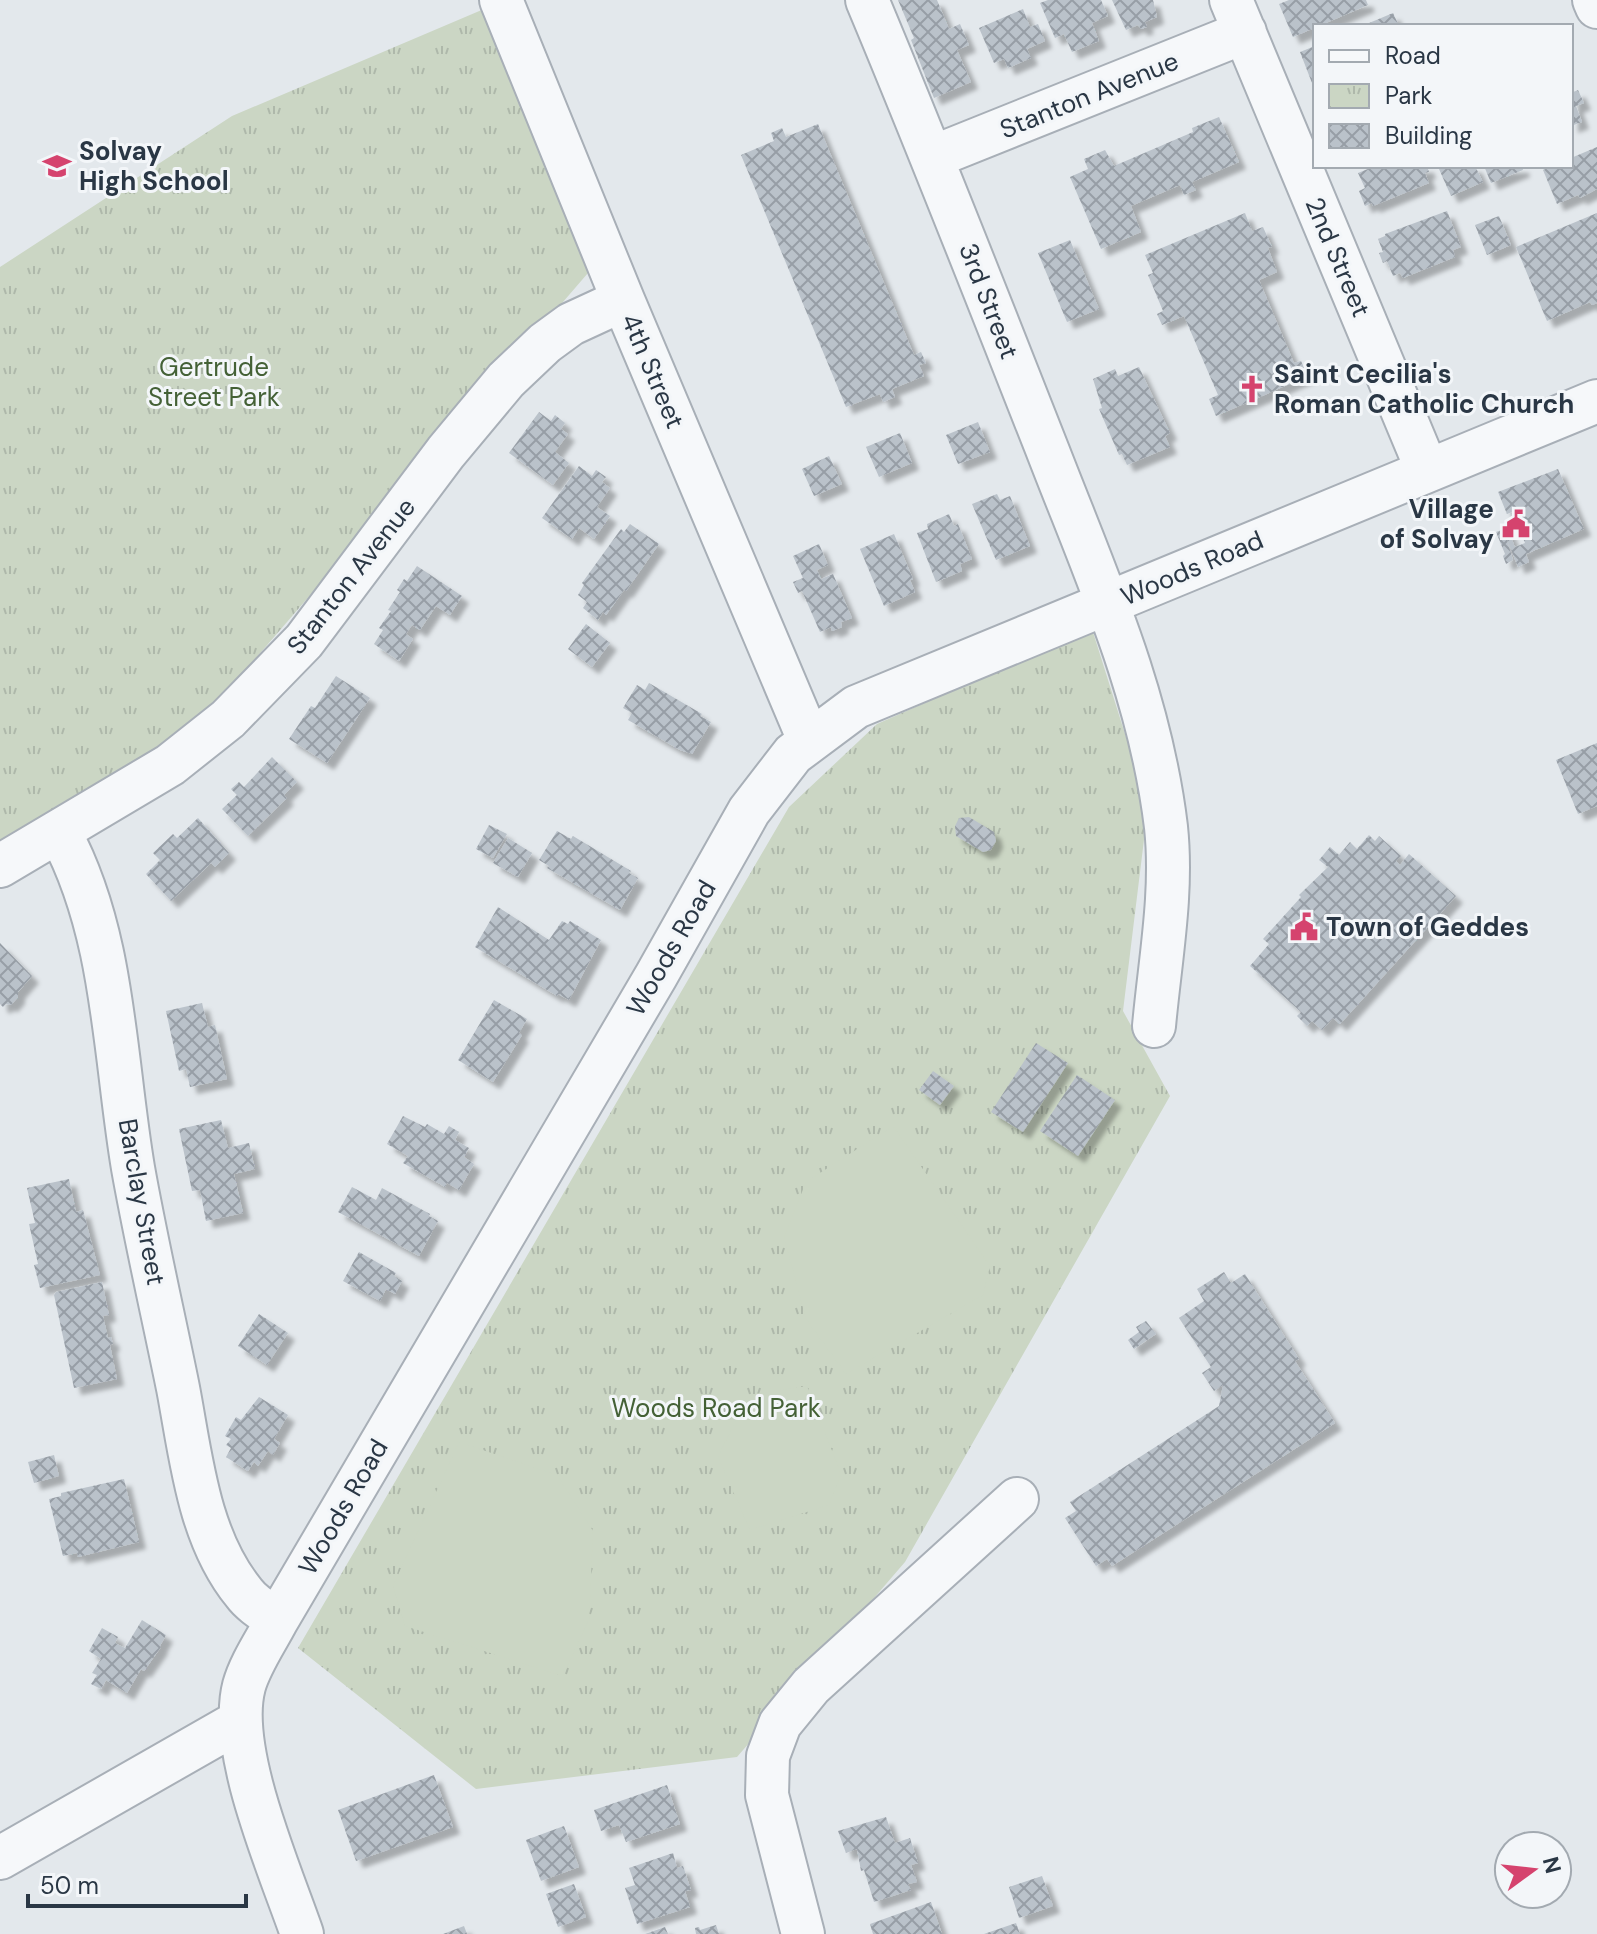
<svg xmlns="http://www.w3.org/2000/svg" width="1597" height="1934" viewBox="0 0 1597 1934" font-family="'DM Sans',sans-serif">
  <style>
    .park { fill: url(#park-tufts) }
    .pitch { fill: #cbd6c4 }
    .building { fill: url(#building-cross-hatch); filter: url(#shadow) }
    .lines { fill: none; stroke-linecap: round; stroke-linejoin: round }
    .minor-casing { stroke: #a8afb7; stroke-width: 46 }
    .minor { stroke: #f6f8fa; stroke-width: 42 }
    .labels { text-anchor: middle; stroke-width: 6; stroke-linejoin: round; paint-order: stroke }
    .street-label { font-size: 26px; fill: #2a3745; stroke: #f3f6f9 }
    .poi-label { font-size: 26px; font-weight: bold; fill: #2a3745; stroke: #f3f6f9; text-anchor: start }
    .park-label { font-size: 26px; fill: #446136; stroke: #f3f6f9 }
  </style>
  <defs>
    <pattern id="park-tufts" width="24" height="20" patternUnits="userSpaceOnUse" patternTransform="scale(2)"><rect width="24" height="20" fill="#cbd6c4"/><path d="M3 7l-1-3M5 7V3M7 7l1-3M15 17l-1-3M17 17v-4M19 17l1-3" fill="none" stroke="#aeb8aa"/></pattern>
    <pattern id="building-cross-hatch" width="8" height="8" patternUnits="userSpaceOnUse" patternTransform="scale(2)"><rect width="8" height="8" fill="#bac2ca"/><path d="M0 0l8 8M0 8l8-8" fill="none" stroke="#979ea6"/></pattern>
    <filter id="shadow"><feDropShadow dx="7" dy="7" stdDeviation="2" flood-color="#0004"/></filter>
  </defs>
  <rect width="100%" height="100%" fill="#e3e8ec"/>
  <path class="park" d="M484,9L588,273L200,723L0,841V267L232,116Z
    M1092,629L1148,807L1123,1011L1170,1096L905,1562L737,1757L476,1789L298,1648L789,807L877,724Z"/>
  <path class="pitch" d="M893,1126L990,1266L983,1295L846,1374L806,1319L784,1237L806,1182Z
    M807,1386L841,1474L829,1505L750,1530L718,1457L748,1395Z
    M459,1442L557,1475L593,1531L589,1619L563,1676L405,1626L393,1586Z"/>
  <path class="building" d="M898,0H937L949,29L960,24L969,45L957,50L971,82L934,98L911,40L914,38Z
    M1048,0H1101L1108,16L1092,23L1099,41L1072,52L1064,34L1055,38L1040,3Z
    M1112,0H1153L1157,17L1145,22L1147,27L1141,29L1138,25L1126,30Z
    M1289,0H1366L1368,5L1293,37L1279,4Z
    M1023,9L1030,27L1038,24L1045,41L1027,49L1031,58L1008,68L1004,59L994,63L979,28Z
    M1393,13L1399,26H1362Z
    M1315,46V82L1312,83L1300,52Z
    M1578,90L1584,103L1576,106L1582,122L1571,126V93Z
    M1219,117L1239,162L1192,182L1196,190L1184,195L1180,185L1131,206L1141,232L1101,249L1070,177L1088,169L1084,159L1105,150L1114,166L1193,132L1192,128Z
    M818,124L914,355L921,352L926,363L919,365L924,376L892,389L895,397L883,402L880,394L846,407L741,155L774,141L771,133L782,128L786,137Z
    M1597,147V189L1580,198L1578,195L1557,204L1543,170L1552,166H1571V158Z
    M1375,166H1427L1429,172L1425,173L1429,183L1373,206L1372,203L1365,206L1359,191L1365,188L1358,173Z
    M1445,166H1475L1483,182L1451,196L1439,169Z
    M1484,166H1522L1523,170L1491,183Z
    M1447,211L1461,247L1453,250L1455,257L1403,278L1400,273L1393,276L1387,261L1383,263L1379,253L1383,252L1378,239L1385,236V234Z
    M1245,213L1252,231L1263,227L1272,247L1268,248L1277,272L1259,280L1294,363L1301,361L1308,376L1216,416L1209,399L1218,395L1184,316L1162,325L1157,314L1163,311L1148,275L1153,273L1145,255Z
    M1597,213V303L1592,305L1590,302L1547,321L1516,247Z
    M1499,216L1511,245L1487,255L1475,225Z
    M1070,240L1099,309L1067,322L1038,253Z
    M1139,367L1170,433L1165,436L1170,447L1127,465L1122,454L1119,455L1099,409L1102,408L1093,379L1115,369L1118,376Z
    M539,412L551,421L555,415L565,423L561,429L568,434L555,452L569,463L553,485L509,453Z
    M978,422L990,452L958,464L946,435Z
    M900,433L912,463L879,477L866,447Z
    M829,456L842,484L814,496L802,469Z
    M579,466L592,476L596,470L606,477L602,482L610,488L597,507L610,516L594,539L579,528L572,539L542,518Z
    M1558,469L1584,529L1526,554L1529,562L1518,567L1506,537L1513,560L1506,564L1503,556L1505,554L1496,532L1507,528L1515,547L1525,543L1512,512L1507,514L1498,492Z
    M997,494L1000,500L1010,496L1030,546L996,560L972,504Z
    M949,514L954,526L958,524L972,559L960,564L962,571L936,582L917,533L928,529L927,524Z
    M630,524L659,544L626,591L624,590L606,615L603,612L598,620L583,608L587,602L578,595L584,585L582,583L621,529L624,532Z
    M894,534L913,579L910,580L915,592L884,606L860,549Z
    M819,544L828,565L817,570L821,579L833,574L852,618L841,622L842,627L832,631L831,627L820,632L802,591L798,593L793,582L803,578L793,556Z
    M417,566L462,596L450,615L436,606L420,630L412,625L406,634L413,639L399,661L374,644L383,630L379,628L391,611L388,610L400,592L397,590L404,579L407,581Z
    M586,624L610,643L592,667L568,649Z
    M336,676L370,698L327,763L289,739L311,706L315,708Z
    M649,683L702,714L700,716L711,722L692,754L680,750L628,720L632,713L623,708L637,685L645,690Z
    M1597,743V806L1578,814L1556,760Z
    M272,757L297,782L284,795L287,798L248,836L222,809L237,795L231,789L239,782L244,787Z
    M969,817L994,832L996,841L991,850L983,852L956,836L955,826L959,818Z
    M198,818L229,853L215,867L211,863L171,901L146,874L160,860L153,853L173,834L177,838Z
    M489,825L507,834L493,858L476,849Z
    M557,831L571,839L573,836L631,871L629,873L638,878L620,910L547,868L549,866L539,860Z
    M1369,835L1375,841L1379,836L1401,856L1396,861L1400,865L1409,854L1456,896L1340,1024L1333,1018L1322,1030L1312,1021L1307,1026L1297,1016L1301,1012L1250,966L1269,944L1263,939L1301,897L1299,895L1328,867L1319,860L1330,847L1339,855L1350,842L1357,849Z
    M508,838L532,853L518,877L493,863Z
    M498,907L549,940L562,921L568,924L570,921L601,940L569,1000L558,994L557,996L475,947Z
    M0,943L32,976L18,992V997L11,1005L6,1004L3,1007L0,1004Z
    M494,1000L527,1019L519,1033L522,1035L493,1082L458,1060Z
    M202,1003L208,1027L215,1025L227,1079L190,1087L186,1069L179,1071L166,1011Z
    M1036,1043L1068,1063L1023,1132L991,1112Z
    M933,1071L954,1086L940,1105L919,1090Z
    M1077,1075L1115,1100L1078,1156L1040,1131Z
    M403,1116L425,1127L427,1124L444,1134L449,1126L459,1132L455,1140L469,1148L464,1157L474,1164L459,1190L447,1183L445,1187L403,1163L408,1156L387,1144Z
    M221,1120L228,1148L249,1143L255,1169L234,1174L243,1213L206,1221L200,1190L192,1191L179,1129Z
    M69,1179L76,1212L83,1210L100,1275L40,1288L34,1265L38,1264L29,1224L35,1223L27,1188Z
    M352,1187L376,1200L382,1188L430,1214L429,1216L438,1221L419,1256L338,1212Z
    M359,1252L396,1273L394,1276L402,1281L395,1294L386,1289L380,1301L343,1281Z
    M1224,1272L1231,1283L1245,1274L1299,1359L1295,1361L1335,1423L1112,1566L1107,1559L1096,1566L1065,1518L1076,1511L1070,1502L1219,1406L1223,1385L1214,1391L1202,1373L1211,1367L1179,1318L1204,1301L1197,1289Z
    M102,1282L109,1315L103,1316L108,1338L111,1337L113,1344L110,1345L117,1379L74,1388L54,1295L56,1292Z
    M259,1314L288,1333L267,1365L238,1346Z
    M1146,1321L1156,1334L1134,1349L1128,1340L1139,1332L1136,1327Z
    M259,1397L288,1415L274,1439L280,1443L273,1455L268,1451L258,1466L254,1462L248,1471L226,1457L231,1448L226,1445L231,1439L225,1436L236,1417L241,1420Z
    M54,1455L59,1476L34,1483L28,1462Z
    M124,1479L139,1542L78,1557L77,1553L63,1556L49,1499L61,1496V1493Z
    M142,1620L166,1635L160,1646L161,1647L144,1671L141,1669L127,1693L106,1680L101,1689L91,1684L97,1675L92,1673L101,1659L89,1651L102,1628L118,1637L115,1643L125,1648Z
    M434,1775L453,1827L356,1861L338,1810Z
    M667,1785L680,1824L626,1842L619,1825L601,1831L594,1810Z
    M886,1817L895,1843L910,1838L918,1863L911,1865L917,1882L908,1884L911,1890L874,1902L864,1870L861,1871L857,1849L846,1853L838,1831Z
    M564,1826L579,1867L541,1881L526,1840Z
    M673,1853L677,1868L683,1866L691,1890L685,1891L690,1907L637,1924L625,1888L635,1885L629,1868Z
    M1042,1876L1053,1906L1019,1918L1009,1887Z
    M574,1884L586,1917L558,1927L546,1894Z
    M931,1902L942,1934H873L870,1924Z
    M1016,1923L1020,1934H984Z
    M716,1925L719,1934H696L695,1928L699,1927L700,1930Z
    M464,1926L467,1934H443Z
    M665,1927L668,1934H645Z"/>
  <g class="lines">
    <defs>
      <path id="minor" d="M501,0L623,300L809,740
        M867,0C930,150 989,302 1049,454C1097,578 1150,694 1166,827C1173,893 1160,960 1154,1026
        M1231,0L1427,470
        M1594,0L1597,7
        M933,157L1245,32
        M60,833C115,935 114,1055 133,1168C146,1241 163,1314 178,1388C191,1456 198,1537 244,1593C252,1604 266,1612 277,1620
        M0,866L170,765L228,719L304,641L446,452L506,380L545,343L571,324L623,300
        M0,1858L240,1721
        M302,1934C280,1870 227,1750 244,1686C250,1664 266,1641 277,1620L656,976L749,811L793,754L856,707L1597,401
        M803,1934L767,1795L768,1756L780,1724L811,1686L1017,1499"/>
    </defs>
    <use href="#minor" class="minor-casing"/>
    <use href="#minor" class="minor"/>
  </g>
  <defs>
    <symbol id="school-bare" viewBox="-9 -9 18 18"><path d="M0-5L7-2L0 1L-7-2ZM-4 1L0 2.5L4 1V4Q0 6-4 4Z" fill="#d5436e" stroke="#f3f6f9" stroke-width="2.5" paint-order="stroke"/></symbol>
    <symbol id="church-bare" viewBox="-9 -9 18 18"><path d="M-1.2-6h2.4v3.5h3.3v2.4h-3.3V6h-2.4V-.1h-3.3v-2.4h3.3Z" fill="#d5436e" stroke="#f3f6f9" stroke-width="2.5" paint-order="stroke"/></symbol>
    <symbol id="civic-bare" viewBox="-9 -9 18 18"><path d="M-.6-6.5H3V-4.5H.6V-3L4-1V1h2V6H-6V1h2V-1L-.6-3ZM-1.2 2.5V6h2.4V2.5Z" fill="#d5436e" stroke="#f3f6f9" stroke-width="2.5" paint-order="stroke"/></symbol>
  </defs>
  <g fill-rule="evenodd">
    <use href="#school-bare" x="37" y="146" width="40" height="40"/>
    <use href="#church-bare" x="1232" y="369" width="40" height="40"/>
    <use href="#civic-bare" x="1496" y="504" width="40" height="40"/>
    <use href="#civic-bare" x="1284" y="907" width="40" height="40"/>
  </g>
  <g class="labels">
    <g class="street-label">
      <text transform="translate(1089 95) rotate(-22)" y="9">Stanton Avenue</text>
      <text transform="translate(1338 257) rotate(67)" y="9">2nd Street</text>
      <text transform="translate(989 301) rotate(69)" y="9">3rd Street</text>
      <text transform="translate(653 371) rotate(67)" y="9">4th Street</text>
      <text transform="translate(1192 568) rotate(-23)" y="9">Woods Road</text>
      <text transform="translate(351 576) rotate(-52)" y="9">Stanton Avenue</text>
      <text transform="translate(671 948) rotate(-60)" y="9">Woods Road</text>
      <text transform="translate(142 1202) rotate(80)" y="9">Barclay Street</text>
      <text transform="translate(343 1507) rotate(-60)" y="9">Woods Road</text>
    </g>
    <g class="poi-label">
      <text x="79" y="160">Solvay<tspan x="79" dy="30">High School</tspan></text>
      <text x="1274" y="383">Saint Cecilia's<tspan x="1274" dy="30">Roman Catholic Church</tspan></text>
      <text x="1494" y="518" text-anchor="end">Village<tspan x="1494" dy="30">of Solvay</tspan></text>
      <text x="1326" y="936">Town of Geddes</text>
    </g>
    <g class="park-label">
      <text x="214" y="376">Gertrude<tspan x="214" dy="30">Street Park</tspan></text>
      <text x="716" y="1417">Woods Road Park</text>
    </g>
  </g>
  <rect x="1313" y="24" width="260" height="144" fill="#f3f6f9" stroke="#a3aab1" stroke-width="2"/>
  <rect x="1329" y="50" width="40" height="12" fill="#f6f8fa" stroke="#a3aab1" stroke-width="2"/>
  <text x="1385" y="64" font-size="24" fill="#2a3745">Road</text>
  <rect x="1329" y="84" width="40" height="24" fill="url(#park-tufts)" stroke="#a3aab1" stroke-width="2"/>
  <text x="1385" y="104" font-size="24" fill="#2a3745">Park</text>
  <rect x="1329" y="124" width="40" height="24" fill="url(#building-cross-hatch)" stroke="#a3aab1" stroke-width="2"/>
  <text x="1385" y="144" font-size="24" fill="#2a3745">Building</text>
  <g transform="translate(1533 1870) rotate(75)"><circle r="38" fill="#f3f6f9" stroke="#a3aab1" stroke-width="2"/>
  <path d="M0-6L14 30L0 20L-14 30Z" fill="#d5436e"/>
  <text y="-12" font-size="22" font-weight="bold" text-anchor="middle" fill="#2a3745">N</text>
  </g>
  <path d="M28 1894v12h218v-12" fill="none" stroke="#2a3745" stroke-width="4"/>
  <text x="40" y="1894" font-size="24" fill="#2a3745" stroke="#f3f6f9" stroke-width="6" paint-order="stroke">50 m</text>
</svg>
